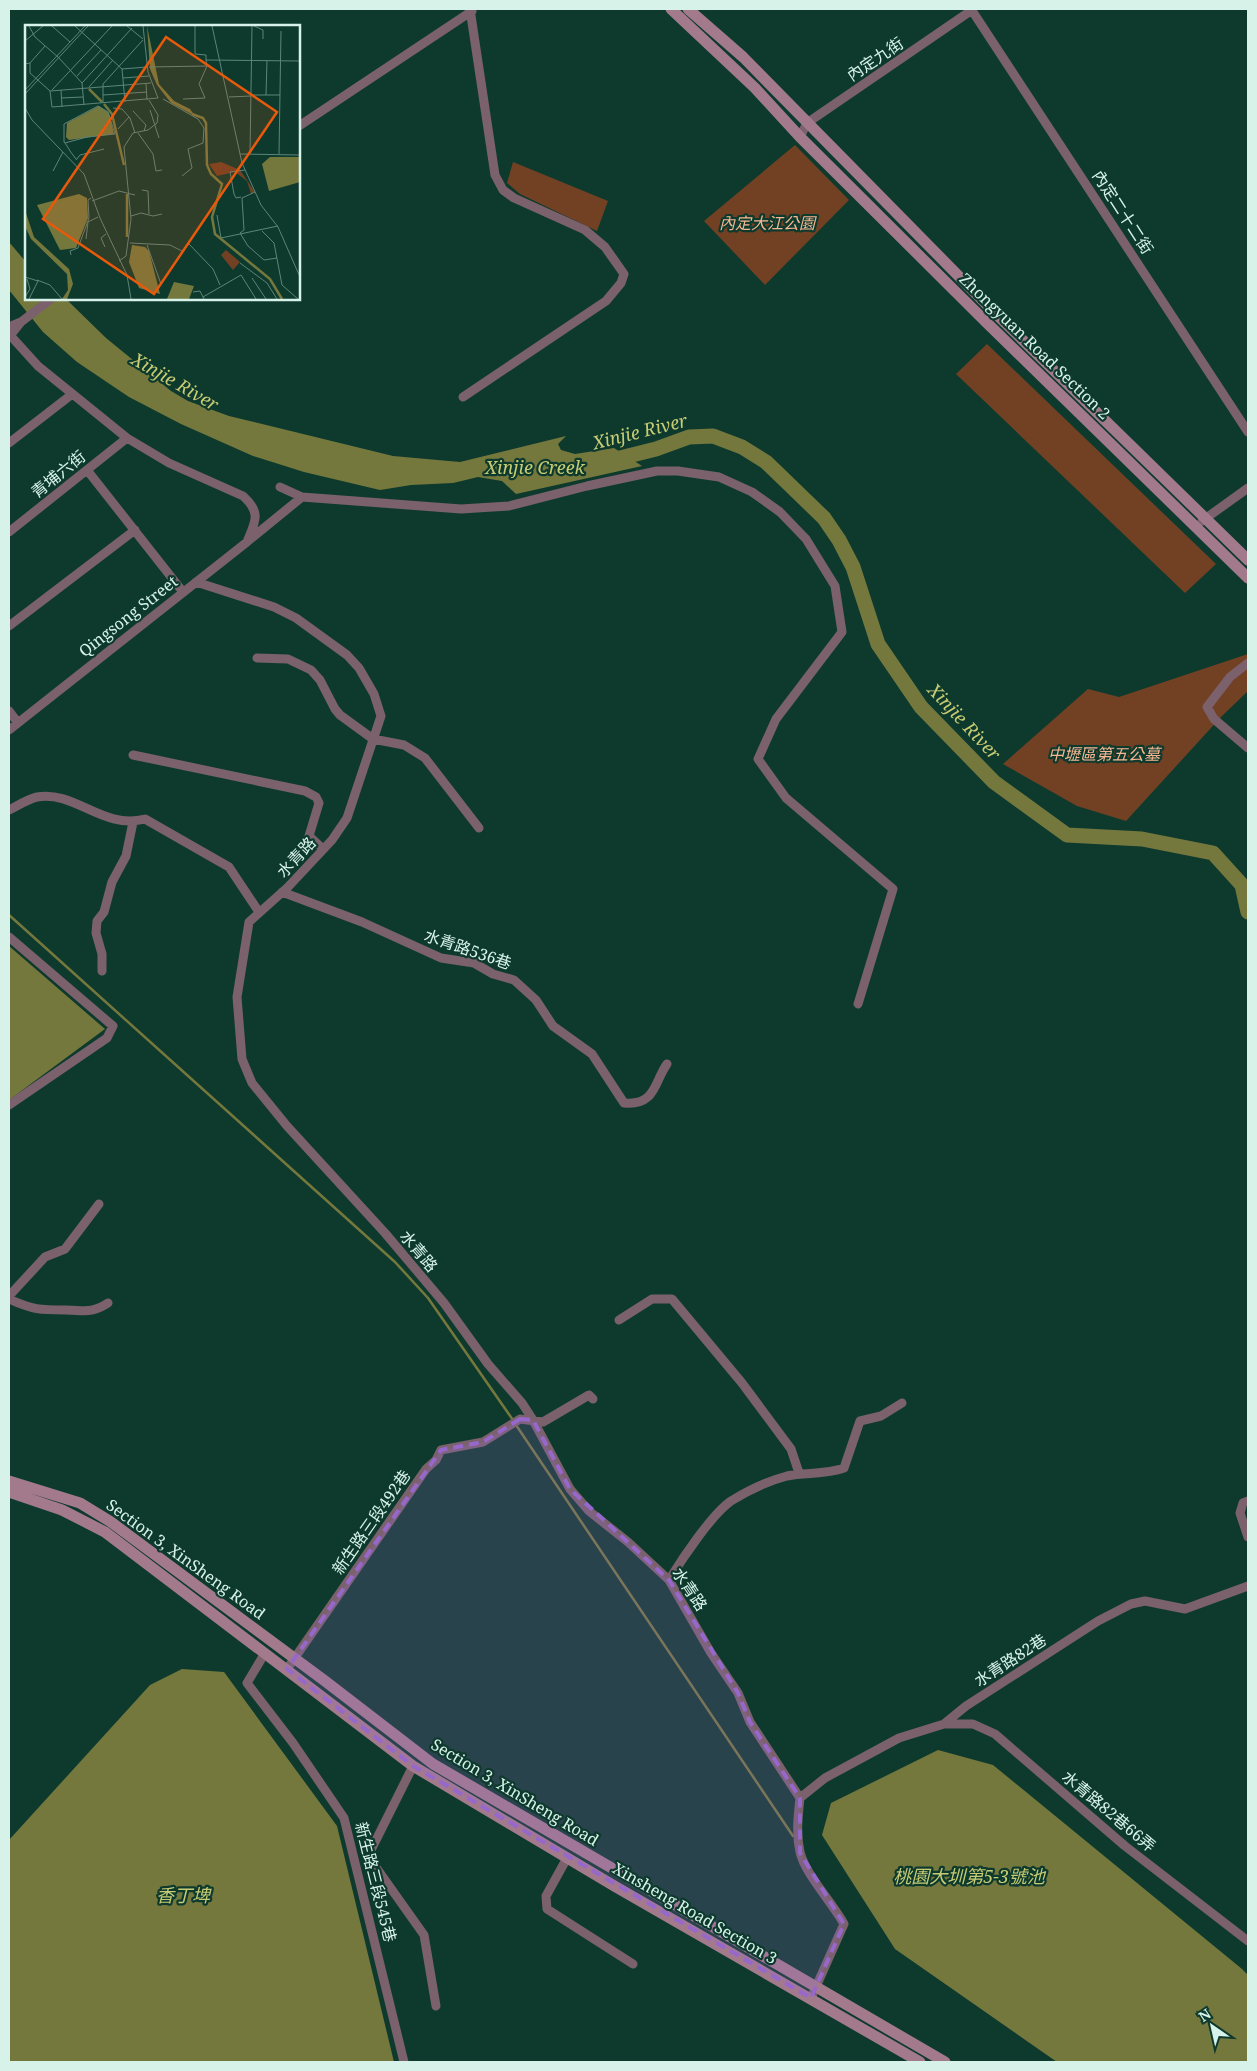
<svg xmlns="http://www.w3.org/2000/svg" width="1257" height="2071" viewBox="0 0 1257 2071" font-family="'Noto Serif','Noto Sans TC',serif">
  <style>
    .green { fill: #724123 }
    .water { fill: #75783d }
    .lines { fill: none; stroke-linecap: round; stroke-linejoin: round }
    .stream { stroke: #75783d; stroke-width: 2.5 }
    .river { stroke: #75783d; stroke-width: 15 }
    .minor { stroke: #7a616c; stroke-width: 9 }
    .secondary { stroke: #a37a8c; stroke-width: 11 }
    .marked { fill: #9768cc; fill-opacity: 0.2; stroke: #9768cc; stroke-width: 4; stroke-dasharray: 10 6; stroke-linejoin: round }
    .labels { text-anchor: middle; stroke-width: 4.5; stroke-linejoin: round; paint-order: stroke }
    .street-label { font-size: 16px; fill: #d7f3e9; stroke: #0e3a2e }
    .park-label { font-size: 16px; font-style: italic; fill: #f5b691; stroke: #0e3a2e }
    .water-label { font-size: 18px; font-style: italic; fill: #c7cb73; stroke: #0e3a2e }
    .inset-river { fill: none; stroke: #75783d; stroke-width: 2.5 }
    .inset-road { fill: none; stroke: #5e8479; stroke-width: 1 }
    .view { fill: #e8590c; fill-opacity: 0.15; stroke: #e8590c; stroke-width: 2.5 }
    .inset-edge { fill: none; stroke: #d7f3e9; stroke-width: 2.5 }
  </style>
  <rect width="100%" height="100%" fill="#0e3a2e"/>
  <path class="green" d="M795,145L849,200L765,285L704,221Z
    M513,162L608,201L597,231L520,194L507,183Z
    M987,344L1216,564L1185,593L956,374Z
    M1248,654V691L1221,717L1126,821L1077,806L1003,764L1088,689L1119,697Z"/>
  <path class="water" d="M9,242L26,262V299H66L106,338L171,391L188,401L229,416L393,456L460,462L566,436L558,444L561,450L575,454L614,448L642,466L516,494L502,481L478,477L453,483L411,485L380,490L304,472L253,456L181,424L129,397L77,362L43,332L9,290Z
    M9,946L105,1029L9,1100Z
    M182,1669L224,1672L337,1826L394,2062H9V1840L150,1685Z
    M938,1750L993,1765L1242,1969L1248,1975V2062H1057L895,1949L822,1835L831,1803Z"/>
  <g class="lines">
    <path class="stream" d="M9,915L395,1262L428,1298L513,1420
      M516,1425L793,1836"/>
    <path class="river" d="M608,461L656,449L689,437L713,436L742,447L766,462L824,518L839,540L853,567L878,644L921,707L994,782L1067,835L1142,839L1213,853L1242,885L1248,912"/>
    <path class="minor" d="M971,9L1248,432
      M299,126L472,11
      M800,137L807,123L972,10
      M21,322L51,299
      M9,327L21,322L9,337
      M9,334L38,366L127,438L169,463L243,496C262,513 255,522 247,542L9,730
      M463,397L606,301L621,283L624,274L605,247L585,230L514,198L503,190L495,175L470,9
      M9,443L71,395
      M87,470L183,592
      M302,497L461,509L509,506L587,486L657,471H678L719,477L752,492L780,512L806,539L835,586L842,632L776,719L758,759L786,798L893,889L858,1004
      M1202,521L1248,488
      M9,532L127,438
      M248,541L302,497L280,487
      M196,582L274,607L296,618L347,655L359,668L374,694L381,716L347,818L332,840L288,887L249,922L237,997L242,1059L252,1083L287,1126L385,1233L444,1303L488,1364L522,1403L533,1420L570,1489L589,1511L628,1542L669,1580L711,1653L738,1693L750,1722L800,1798C798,1816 796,1834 800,1852C805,1874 832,1902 844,1924L811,1998
      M9,626L135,530
      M257,658L288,659L311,670L320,680L335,709L340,715L373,739L404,745L425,758L479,828
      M1248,663L1230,677L1207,707L1214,719L1248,748
      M9,711L18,723
      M133,755L305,791L316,797L319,803L309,836L323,849
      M9,810C17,806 28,799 37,797C75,790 102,830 145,819L229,867L259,912
      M282,892L362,922L441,958L474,963L493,974L514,980L536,1000L553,1026L592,1054L624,1103C656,1106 654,1082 667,1064
      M9,937L113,1026L107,1038L9,1105
      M102,971V954L96,933L97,921L104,912L112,882L126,856L133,822
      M9,1296L45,1257L65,1249L99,1204
      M9,1299C33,1310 40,1310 66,1310C84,1310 91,1314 108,1303
      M619,1320L652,1299H672L742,1383L791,1449L799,1473
      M1248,1501L1243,1503L1240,1513L1248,1537
      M669,1580C682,1559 712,1514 731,1501C747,1491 768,1481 787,1476C806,1472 825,1475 844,1468L860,1421L881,1416L902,1403
      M265,1653L247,1683L293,1743L344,1818L404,2062
      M287,1669L426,1469L436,1460L441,1450L483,1442L520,1419L543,1422L589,1395L593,1399
      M944,1724H973L995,1734L1125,1846L1248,1941
      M413,1766L368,1856L424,1935L436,2006
      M800,1798L825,1778L899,1738L944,1724L966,1706L1098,1621L1131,1604L1145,1601L1185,1609L1248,1586
      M567,1858L546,1896L547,1909L633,1964"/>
    <path class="secondary" d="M671,9L755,88L800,137L985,321L1248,578
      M688,9L743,57L994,312L1248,560
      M9,1481L80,1503L111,1522L325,1681L433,1764L945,2062
      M9,1492L62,1510L105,1532L413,1766L616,1887L920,2062"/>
  </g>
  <path class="marked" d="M520,1419L533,1420L570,1489L669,1580L738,1693L750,1722L800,1798V1853L844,1924L811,1998L413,1766L287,1669L441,1450L483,1442Z"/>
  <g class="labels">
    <g class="street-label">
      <text transform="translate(875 59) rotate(-34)" y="6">內定九街</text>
      <text transform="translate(1123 212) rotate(57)" y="6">內定二十二街</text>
      <text transform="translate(1035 346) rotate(44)" y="6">Zhongyuan Road Section 2</text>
      <text transform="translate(58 474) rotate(-39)" y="6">青埔六街</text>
      <text transform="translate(128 616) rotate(-38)" y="6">Qingsong Street</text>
      <text transform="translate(296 857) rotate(-47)" y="6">水青路</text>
      <text transform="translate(468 949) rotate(19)" y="6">水青路536巷</text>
      <text transform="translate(419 1251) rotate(50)" y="6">水青路</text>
      <text transform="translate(371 1522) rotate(-55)" y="6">新生路三段492巷</text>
      <text transform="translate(186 1559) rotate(36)" y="6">Section 3, XinSheng Road</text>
      <text transform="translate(690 1589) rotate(56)" y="6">水青路</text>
      <text transform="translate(1010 1660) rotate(-33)" y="6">水青路82巷</text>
      <text transform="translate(515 1792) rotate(31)" y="6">Section 3, XinSheng Road</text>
      <text transform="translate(1109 1811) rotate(40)" y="6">水青路82巷66弄</text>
      <text transform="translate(376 1882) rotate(76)" y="6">新生路三段545巷</text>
      <text transform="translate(695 1913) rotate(30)" y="6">Xinsheng Road Section 3</text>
    </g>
    <g class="park-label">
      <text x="767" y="229">內定大江公園</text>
      <text x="1104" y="760">中壢區第五公墓</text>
    </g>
    <g class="water-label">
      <text transform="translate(175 382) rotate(30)" y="6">Xinjie River</text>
      <text transform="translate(640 432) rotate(-14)" y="6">Xinjie River</text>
      <text x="535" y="474">Xinjie Creek</text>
      <text transform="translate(964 722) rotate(47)" y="6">Xinjie River</text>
      <text x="969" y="1883">桃園大圳第5-3號池</text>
      <text x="183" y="1902">香丁埤</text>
    </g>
  </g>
  <g transform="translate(25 25)">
    <rect width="275" height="275" fill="#0e3a2e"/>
    <path d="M196,137L215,145L230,167L226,169L222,156L210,147L192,151L184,139ZM201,225L215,237L208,245L196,230Z" fill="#724123"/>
    <path d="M122,1L134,59L149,76L165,84L170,91L146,78L132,60L125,44ZM74,81L84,88L89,109L44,115L41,112L42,98ZM245,132H275V157L244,166L237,139ZM54,169L62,173L63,193L51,223L35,225L12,180ZM0,185L9,212L44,244L48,259L42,274H37L43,265L42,249L6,214L0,201ZM107,220L120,222L124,226L135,269L114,263L104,237ZM149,257L169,261L164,274H142Z" fill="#75783d"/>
    <path class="inset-river" d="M64,64L77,77M79,79L87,89L99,140M167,89L178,93L181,98L182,140L186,149L197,159L187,192L190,209L245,254L257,274M102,212V169"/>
    <path class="inset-road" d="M4,1L10,12L34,33M27,1L45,17M50,1L97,44L122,42M102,1L118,14M170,1V29L181,30V35M187,1L217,138L236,180L253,202L275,252M229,1L238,5V14M0,16L18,1M34,33L57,58L59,80M181,35L275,36M5,38V48L25,66M0,39L5,38L20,21M124,42L182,41M97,44L100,77M52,51L76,25M98,53L124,51M57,58L107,3M121,59L122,75M64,62L88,35M0,65L60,1M27,65L87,1M36,65L37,82M25,66L27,82L133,73L123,47L118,1M25,66L126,58M0,69L63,1M78,70L122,67M226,70H255M241,70L242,35M204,72L226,71M36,73L58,72M138,74L173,94L179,103L178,118L163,124L167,143L157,151M158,74L180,73L174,59L182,41L181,35M78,78V59L118,15M0,83L7,95L59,149L75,193L102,250L106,274M88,83L97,84L105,93L110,108M125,85L134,113M108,86L121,100L119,106M93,104L104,92M113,108L128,129L131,146L137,145M40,118L62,112L90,109L83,87L73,81L39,99V117L40,118L44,124L45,126L51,134M215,129L275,130M225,129L227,1M254,129L256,6M51,135L55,130L79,124M28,146L38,127M117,165L123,166L124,189M230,167L217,173L219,205L215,208L223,221L239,235L252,233M216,172L211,173L209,169L205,147L220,145M67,176L94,166L110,170M192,190L196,213L253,201M106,191L116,188L128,191L137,189M237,206L249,218L257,260L273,274M61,214L63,197L73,192M105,218L145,220L157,226L164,219L188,244L195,260M122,220L136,259M80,222L76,213L81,209M46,230L45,226L53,223L64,193L63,175L66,173M94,236L101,231L106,194L99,122L108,108L123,105L132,98L133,90L124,75M215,238L242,258L252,274M0,252L13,256L4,274M227,253L241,274M12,255L25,260L37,274M168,267L175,266L179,274M0,272L5,264L2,254M178,272L216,250L231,274"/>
    <path class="view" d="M141,12L252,87L129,269L18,194Z"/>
    <rect width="275" height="275" class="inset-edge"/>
  </g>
  <rect width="1257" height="2071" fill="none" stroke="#d7f3e9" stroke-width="20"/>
  <g transform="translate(1212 2026) rotate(326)" stroke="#0e3a2e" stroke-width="4" paint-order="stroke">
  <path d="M0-4L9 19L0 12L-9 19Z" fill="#d7f3e9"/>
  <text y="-8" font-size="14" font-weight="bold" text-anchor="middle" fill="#d7f3e9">N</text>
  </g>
</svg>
